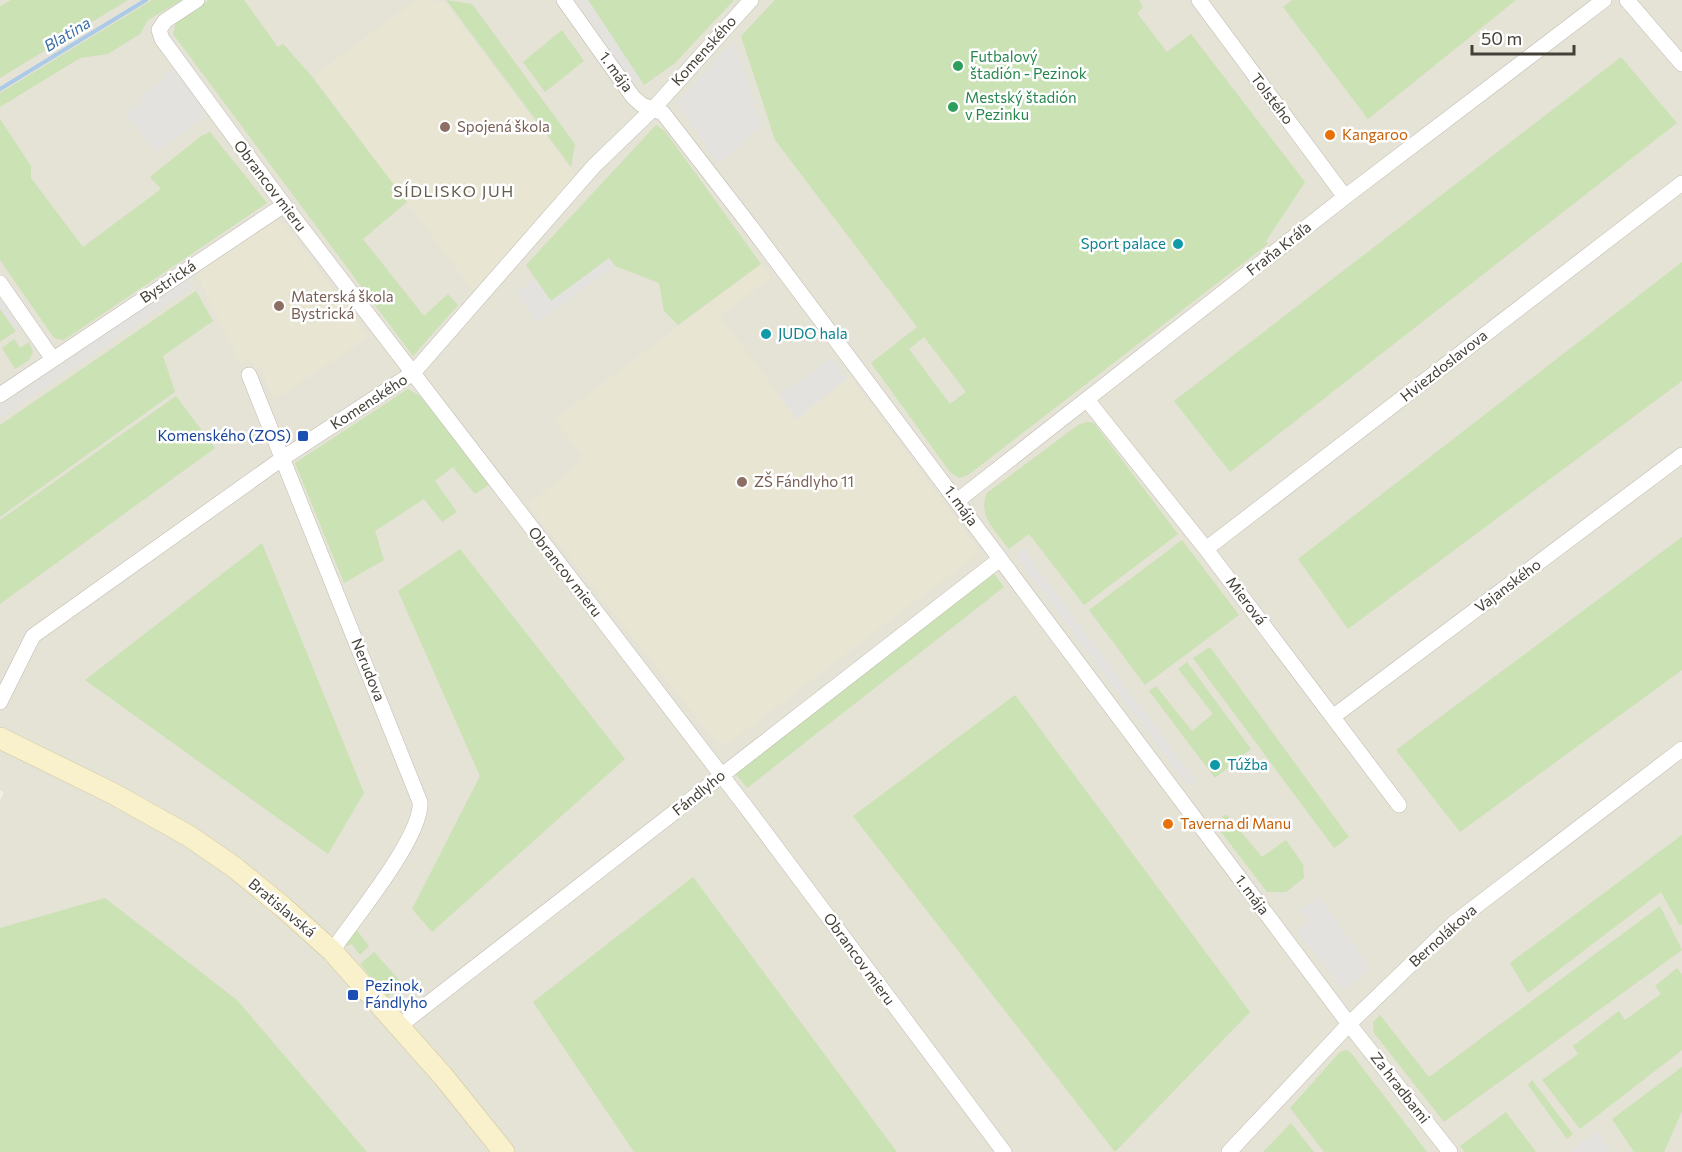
<svg xmlns="http://www.w3.org/2000/svg" width="1682" height="1152" viewBox="0 0 1682 1152" font-family="Commissioner,sans-serif">
  <style>
    .residential { fill: #e5e2d6 }
    .education { fill: #e9e5d3 }
    .green { fill: #cae2b4; fill-rule: evenodd }
    .parking { fill: #e3e2df }
    .lines { fill: none; stroke-linecap: round; stroke-linejoin: round }
    .stream { stroke: #aacae8; stroke-width: 4 }
    .minor-casing { stroke: #bfbaae; stroke-width: 16 }
    .secondary-casing { stroke: #cdc49b; stroke-width: 22 }
    .minor { stroke: #fff; stroke-width: 15 }
    .secondary { stroke: #f9f1cb; stroke-width: 21 }
    .leisure-dot { fill: #2e9e5b; stroke: #fff; stroke-width: 2 }
    .education-dot { fill: #8d6e63; stroke: #fff; stroke-width: 2 }
    .food-dot { fill: #e8710a; stroke: #fff; stroke-width: 2 }
    .culture-dot { fill: #0f9aa8; stroke: #fff; stroke-width: 2 }
    .transit-dot { fill: #1a4fb4; stroke: #fff; stroke-width: 2 }
    .labels { text-anchor: middle; stroke-width: 5; stroke-linejoin: round; paint-order: stroke }
    .street-label { font-size: 15px; fill: #444037; stroke: #fff }
    .leisure-label { font-size: 15px; fill: #27864d; stroke: #fff; text-anchor: start }
    .education-label { font-size: 15px; fill: #785e54; stroke: #fff; text-anchor: start }
    .food-label { font-size: 15px; fill: #c56008; stroke: #fff; text-anchor: start }
    .culture-label { font-size: 15px; fill: #0d838f; stroke: #fff; text-anchor: start }
    .transit-label { font-size: 15px; fill: #164399; stroke: #fff; text-anchor: end }
    .water-label { font-size: 16px; font-style: italic; fill: #3c70a5; stroke: #fff }
    .neighbourhood-label { font-size: 16px; letter-spacing: 1.5px; fill: #665f4f; stroke: #fff }
  </style>
  <rect width="100%" height="100%" fill="#f2efe7"/>
  <path class="residential" d="M0,0H1682V1152H0V800L4,793L0,790Z"/>
  <path class="education" d="M416,0L444,2L577,177L473,291L313,76Z
    M275,221L285,225L369,337L274,400L261,368L255,369L251,360L240,363L197,274Z
    M761,264L771,278L720,316L779,395L797,418L850,376L980,552L728,744L716,742L528,505L584,459L555,419Z"/>
  <path class="green" d="M11,0H128L0,78V6Z
    M152,0H182L148,20L140,34L108,54L80,58L0,107V93Z
    M209,0H244L278,47L283,44L309,73L407,202L363,239L424,316L448,294L458,305L413,356L173,34L176,22Z
    M446,0L472,4L575,144L571,167Z
    M588,0H734L674,64L644,85Z
    M775,0H1139L1143,7L1137,13L1167,52L1191,34L1305,182L1266,241L1268,244L968,475L959,478L950,472L871,363L917,327L775,140L741,36ZM924,337L966,392L950,404L909,349Z
    M1292,0H1516L1368,119L1283,7Z
    M562,30L584,61L545,92L523,62Z
    M1621,57L1677,123L1230,472L1174,401Z
    M0,119L31,166V178L83,247L161,189L150,177L201,136L210,132L267,203L64,340L54,338L0,260Z
    M656,125L665,131L761,264L678,325L664,311L659,283L615,266L609,259L551,301L526,265Z
    M1682,262V381L1348,629L1298,559Z
    M196,291L213,321L163,356L175,392L0,517V425Z
    M0,309L16,331L0,342Z
    M14,339L20,348L29,342L33,352L29,360L15,369L2,348Z
    M408,389L420,396L490,484L475,494L453,467L435,481L457,512L442,522L424,499L375,531L384,560L344,583L295,463Z
    M176,396L215,448L0,604V520Z
    M1087,422L1094,423L1178,534L1084,605L1029,534L1009,549C996,532 977,515 987,493L1078,425Z
    M1682,537V670L1460,832L1396,750Z
    M1182,540L1239,615L1145,685L1089,610Z
    M262,543L364,793L328,854L85,680Z
    M460,549L625,759L432,932L412,909L480,776L398,591Z
    M993,572L1004,587L747,788L734,772Z
    M1210,647L1349,837L1334,848L1193,658Z
    M1187,662L1251,749L1215,778L1149,691L1156,686L1192,731L1213,714L1178,669Z
    M1015,695L1250,1012L1115,1152L853,816Z
    M1226,814L1262,857L1286,840L1303,864L1304,878L1286,892H1267L1215,824Z
    M1682,835V924L1680,926L1661,892L1528,993L1510,963Z
    M693,877L897,1152H634L533,1002Z
    M105,898L237,1000L367,1152H0V928Z
    M1660,906L1682,950L1444,1122L1374,1033L1373,1022L1380,1015L1429,1077Z
    M355,928L369,946L360,955L352,944L347,946L346,944Z
    M374,952L402,983L388,997L360,964Z
    M1677,968L1682,974V1050L1580,1129L1542,1080L1578,1054L1573,1046L1619,1011L1625,1020L1661,994L1655,986Z
    M1346,1050L1352,1054L1427,1152H1324L1290,1108L1340,1052Z
    M1682,1067V1111L1664,1152H1634L1612,1119Z
    M1532,1080L1573,1134L1567,1139L1528,1085Z
    M1506,1112L1536,1152H1465L1460,1146Z
    M1291,1123L1314,1152H1263Z"/>
  <path class="parking" d="M576,0H588L640,79L633,85Z
    M734,40L762,125L719,164L677,103Z
    M173,68L207,115L156,153L125,114L144,101L140,96L166,78L164,75Z
    M609,258L615,266L538,323L516,293L534,279L551,301Z
    M187,279L192,287L0,418V406Z
    M0,291L24,326L16,331L0,309Z
    M831,358L847,379L797,419L779,395Z
    M1023,549L1196,781L1189,787L1015,555Z
    M1318,896L1370,968L1344,991L1297,931L1309,921L1300,910Z
    M1598,1131L1612,1152H1570Z"/>
  <g class="lines">
    <path class="stream" d="M0,89L146,0"/>
    <defs>
      <path id="minor" d="M197,0L165,21L159,30L162,39L284,205L746,807L1004,1152
        M564,0L633,97L642,105L663,113L748,223L1349,1024L1450,1152
        M1199,0L1345,197
        M1627,0L1682,64
        M0,283L52,358
        M249,375L420,802C423,836 353,920 332,951
        M0,395L284,205
        M1088,401L1206,549L1399,805
        M957,501L1345,197L1604,0
        M1206,549L1682,183
        M0,702L33,636L283,458L413,373L594,166L653,109L751,0
        M1334,716L1682,455
        M398,1027L1000,559
        M1229,1152L1349,1024L1454,923L1682,749"/>
      <path id="secondary" d="M0,738L112,793L189,836L234,867L283,907L332,951L443,1076L504,1152"/>
    </defs>
    <use href="#minor" class="minor-casing"/>
    <use href="#secondary" class="secondary-casing"/>
    <use href="#minor" class="minor"/>
    <use href="#secondary" class="secondary"/>
  </g>
  <g class="leisure-dot">
    <circle cx="958" cy="66" r="6"/>
    <circle cx="953" cy="107" r="6"/>
  </g>
  <g class="education-dot">
    <circle cx="445" cy="127" r="6"/>
    <circle cx="279" cy="306" r="6"/>
    <circle cx="742" cy="482" r="6"/>
  </g>
  <g class="food-dot">
    <circle cx="1330" cy="135" r="6"/>
    <circle cx="1168" cy="824" r="6"/>
  </g>
  <g class="culture-dot">
    <circle cx="1178" cy="244" r="6"/>
    <circle cx="766" cy="334" r="6"/>
    <circle cx="1215" cy="765" r="6"/>
  </g>
  <g class="transit-dot">
    <rect x="297" y="430" width="12" height="12" rx="3"/>
    <rect x="347" y="989" width="12" height="12" rx="3"/>
  </g>
  <g class="labels">
    <g class="street-label">
      <text transform="translate(704 51) rotate(-48)" y="5">Komenského</text>
      <text transform="translate(616 72) rotate(54)" y="5">1. mája</text>
      <text transform="translate(1272 99) rotate(53)" y="5">Tolstého</text>
      <text transform="translate(270 186) rotate(53)" y="5">Obrancov mieru</text>
      <text transform="translate(1279 249) rotate(-38)" y="5">Fraňa Kráľa</text>
      <text transform="translate(168 282) rotate(-34)" y="5">Bystrická</text>
      <text transform="translate(1444 366) rotate(-38)" y="5">Hviezdoslavova</text>
      <text transform="translate(369 402) rotate(-33)" y="5">Komenského</text>
      <text transform="translate(961 506) rotate(54)" y="5">1. mája</text>
      <text transform="translate(565 572) rotate(52)" y="5">Obrancov mieru</text>
      <text transform="translate(1508 586) rotate(-37)" y="5">Vajanského</text>
      <text transform="translate(1246 601) rotate(53)" y="5">Mierová</text>
      <text transform="translate(368 670) rotate(68)" y="5">Nerudova</text>
      <text transform="translate(699 793) rotate(-39)" y="5">Fándlyho</text>
      <text transform="translate(1252 895) rotate(53)" y="5">1. mája</text>
      <text transform="translate(282 908) rotate(40)" y="5">Bratislavská</text>
      <text transform="translate(1443 936) rotate(-42)" y="5">Bernolákova</text>
      <text transform="translate(859 959) rotate(54)" y="5">Obrancov mieru</text>
      <text transform="translate(1400 1088) rotate(52)" y="5">Za hradbami</text>
    </g>
    <g class="leisure-label">
      <text x="970" y="62">Futbalový<tspan x="970" dy="17">štadión - Pezinok</tspan></text>
      <text x="965" y="103">Mestský štadión<tspan x="965" dy="17">v Pezinku</tspan></text>
    </g>
    <g class="education-label">
      <text x="457" y="132">Spojená škola</text>
      <text x="291" y="302">Materská škola<tspan x="291" dy="17">Bystrická</tspan></text>
      <text x="754" y="487">ZŠ Fándlyho 11</text>
    </g>
    <g class="food-label">
      <text x="1342" y="140">Kangaroo</text>
      <text x="1180" y="829">Taverna di Manu</text>
    </g>
    <g class="culture-label">
      <text x="1166" y="249" text-anchor="end">Sport palace</text>
      <text x="778" y="339">JUDO hala</text>
      <text x="1227" y="770">Túžba</text>
    </g>
    <g class="transit-label">
      <text x="291" y="441">Komenského (ZOS)</text>
      <text x="365" y="991" text-anchor="start">Pezinok,<tspan x="365" dy="17">Fándlyho</tspan></text>
    </g>
    <g class="water-label">
      <text transform="translate(67 34) rotate(-31)" y="6">Blatina</text>
    </g>
    <g class="neighbourhood-label">
      <text x="454" y="197">SÍDLISKO JUH</text>
    </g>
  </g>
  <path d="M1472 45v9h102v-9" fill="none" stroke="#444037" stroke-width="3"/>
  <text x="1481" y="45" font-size="18" fill="#444037" stroke="#ffffff" stroke-width="4.5" paint-order="stroke">50 m</text>
</svg>
